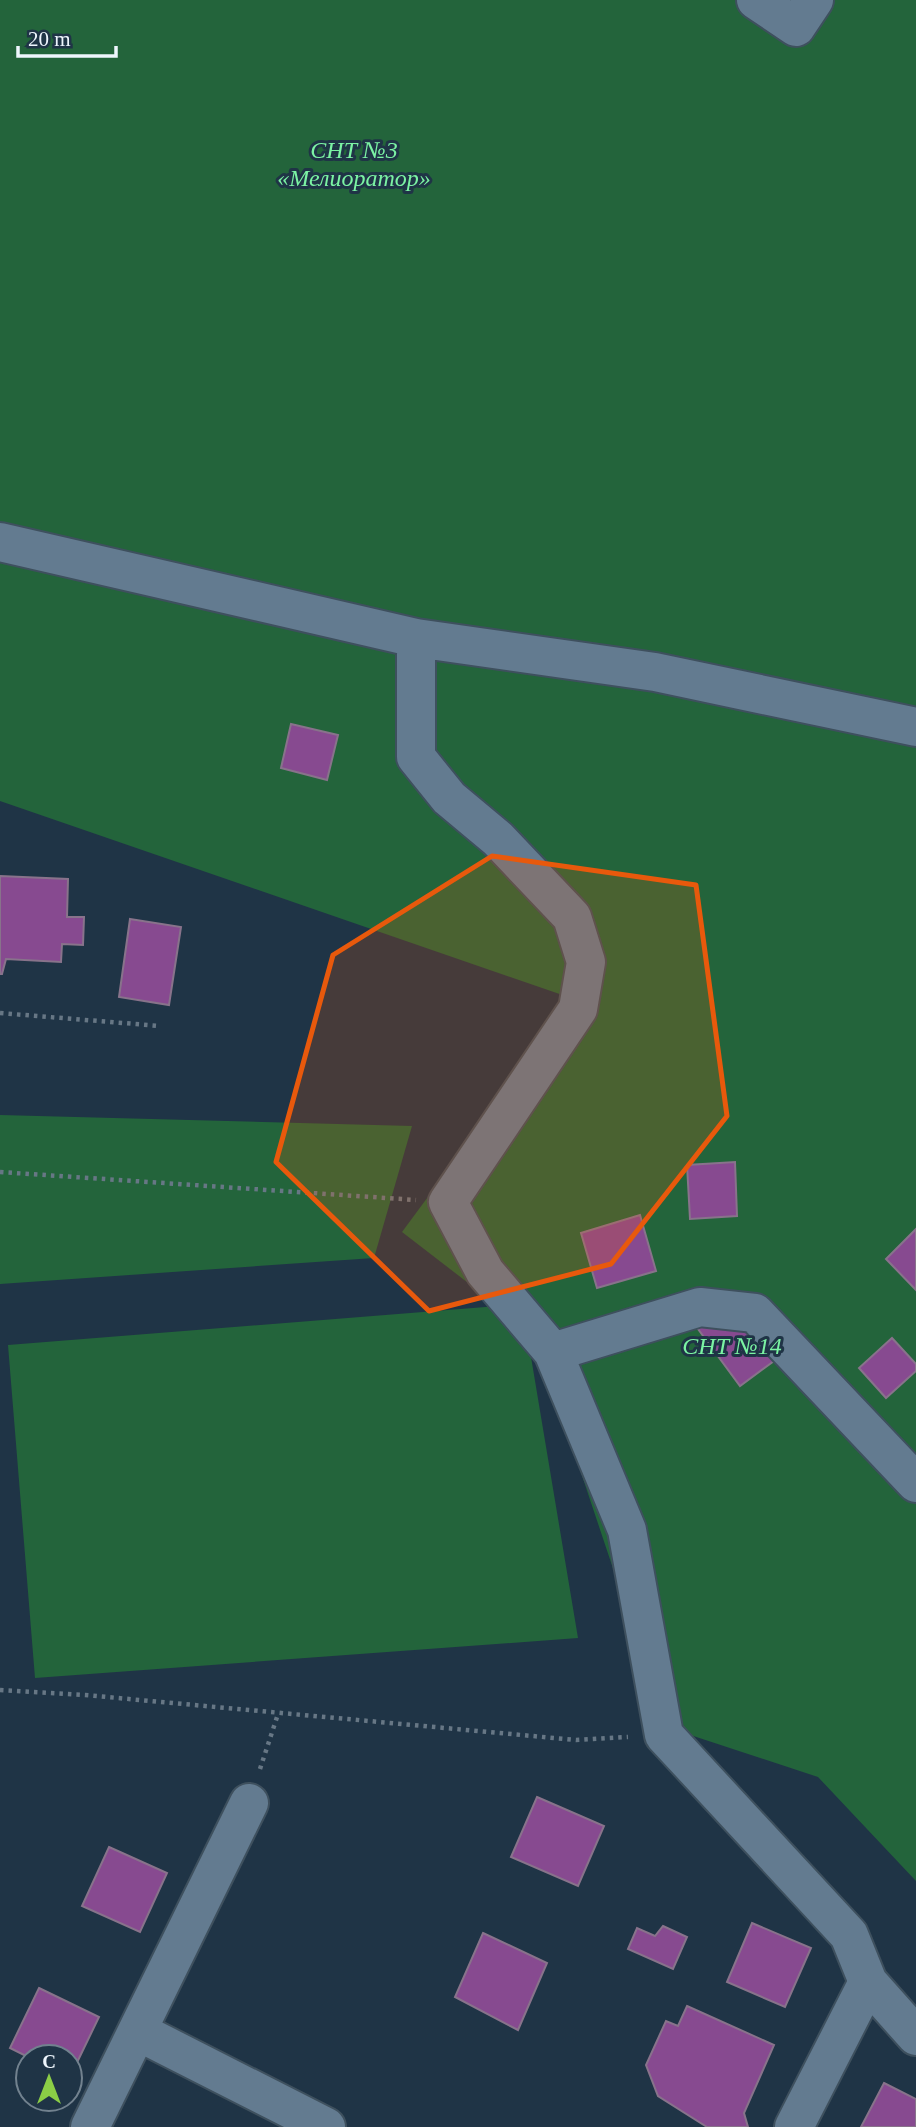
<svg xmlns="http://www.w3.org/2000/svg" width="916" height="2127" viewBox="0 0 916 2127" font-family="Georgia,serif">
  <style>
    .green { fill: #23643b }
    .building { fill: #874a90; stroke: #88738b; stroke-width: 2 }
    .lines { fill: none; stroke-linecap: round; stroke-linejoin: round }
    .minor-casing { stroke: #3e505e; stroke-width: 42 }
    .path { stroke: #677785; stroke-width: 4.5; stroke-dasharray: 3.5 5; stroke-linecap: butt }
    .minor { stroke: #637b90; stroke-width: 38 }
    .marked { fill: #e8590c; fill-opacity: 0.2; stroke: #e8590c; stroke-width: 5; stroke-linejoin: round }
    .labels { text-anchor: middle; stroke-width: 6; stroke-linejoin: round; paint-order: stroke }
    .park-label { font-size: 24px; font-style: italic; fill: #7bf3a3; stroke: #1f3446 }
  </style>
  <rect width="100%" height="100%" fill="#1f3446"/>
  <path class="green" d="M0,0H916V1881L818,1777L666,1727L534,1332L526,1327L578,1638L35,1678L8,1345L498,1306L402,1232L574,999L0,801Z
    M0,1115L412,1126L374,1258L0,1284Z"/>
  <path class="building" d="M291,724L338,735L327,780L281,768Z
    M0,876L68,879L67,917H84L83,945L62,944L61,962L6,959L2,974H0Z
    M130,919L181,927L169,1005L119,997Z
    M735,1162L737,1216L690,1219L687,1165Z
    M640,1215L656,1271L597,1288L581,1233Z
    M916,1229V1290L886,1259Z
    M733,1303L774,1361L740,1386L698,1329Z
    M892,1338L916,1364V1371L886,1398L859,1368Z
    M537,1797L604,1826L578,1886L511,1857Z
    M109,1847L167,1873L140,1932L82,1906Z
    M752,1923L811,1948L785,2007L727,1982Z
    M663,1926L687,1937L673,1969L628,1949L637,1928L655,1936Z
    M483,1933L547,1963L518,2030L455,1997Z
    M39,1988L99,2017L70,2077V2057H28L10,2048Z
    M687,2006L774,2045L744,2113L748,2127H707L658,2096L646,2065L666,2021L678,2026Z
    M884,2083L916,2099V2127H861Z"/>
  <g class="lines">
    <defs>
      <path id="minor" d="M756,0L796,27L814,0
        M0,542L416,638L655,672L916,727
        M416,638V757L449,798L498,839L572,917L586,962L578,1009L448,1202L485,1272L553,1352L627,1530L664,1735L849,1935L868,1982L916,2036
        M553,1352L700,1307L755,1313L916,1483
        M137,2031L326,2127
        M90,2127L249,1803
        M794,2127L868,1982"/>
    </defs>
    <use href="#minor" class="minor-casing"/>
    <path class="path" d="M0,1013L160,1026
      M0,1172L416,1200
      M0,1690L85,1695L576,1740L628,1737
      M260,1769L278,1714"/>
    <use href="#minor" class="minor"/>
  </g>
  <path class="marked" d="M492,856L696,885L727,1116L611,1264L429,1311L276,1162L333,955Z"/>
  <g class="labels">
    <g class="park-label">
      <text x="354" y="158">СНТ №3<tspan x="354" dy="28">«Мелиоратор»</tspan></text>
      <text x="732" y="1354">СНТ №14</text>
    </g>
  </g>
  <g transform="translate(49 2078)"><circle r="33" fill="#1f3446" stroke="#72828f" stroke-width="2"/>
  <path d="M0-5L12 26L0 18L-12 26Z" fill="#8bce46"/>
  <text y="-10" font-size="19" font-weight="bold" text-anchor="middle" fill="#eef6fd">С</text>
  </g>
  <path d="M18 46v10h98v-10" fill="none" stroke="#eef6fd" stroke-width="3.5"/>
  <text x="28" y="46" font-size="21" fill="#eef6fd" stroke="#1f3446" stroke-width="5" paint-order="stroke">20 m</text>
</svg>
